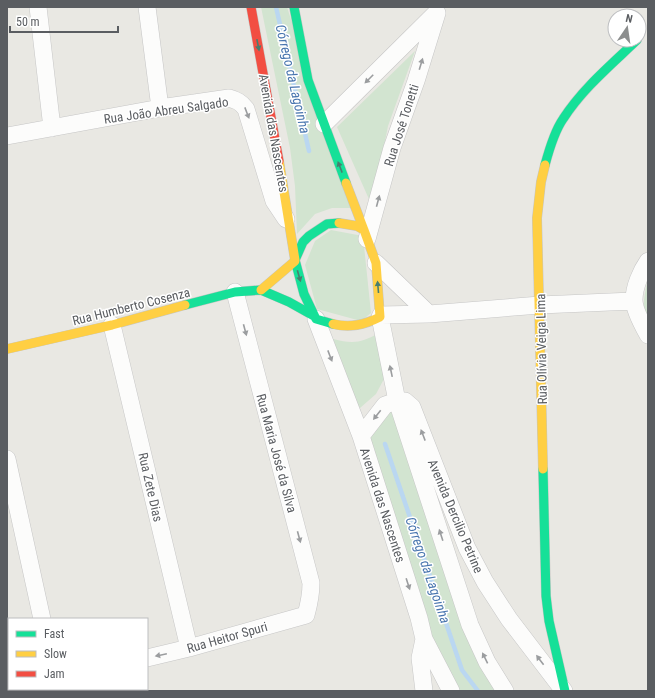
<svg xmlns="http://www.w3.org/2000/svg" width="655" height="698" viewBox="0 0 655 698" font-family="'Roboto Condensed',sans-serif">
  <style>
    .green { fill: #d2e4d0 }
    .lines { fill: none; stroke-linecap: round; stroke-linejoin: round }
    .stream { stroke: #bad7f1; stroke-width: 4.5 }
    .street-casing { stroke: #c6c6c6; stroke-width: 18 }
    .fast-casing { stroke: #c5c5c3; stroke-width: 10 }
    .slow-casing { stroke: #c5c5c3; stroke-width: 10 }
    .jam-casing { stroke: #c5c5c3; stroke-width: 10 }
    .street { stroke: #fcfcfb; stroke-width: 17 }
    .fast { stroke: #16e098; stroke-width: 9 }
    .slow { stroke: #ffcf43; stroke-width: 9 }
    .jam { stroke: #f24e42; stroke-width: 9 }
    .oneway { fill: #497e6f }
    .oneway2 { fill: #9b9d9f }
    .labels { text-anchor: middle; stroke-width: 3; stroke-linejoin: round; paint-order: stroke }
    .street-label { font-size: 13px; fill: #5a5d61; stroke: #fff }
    .water-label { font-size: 14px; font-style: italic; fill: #4976af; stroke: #fff }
  </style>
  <rect width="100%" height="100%" fill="#e9e8e3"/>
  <path class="green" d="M261,7H287L352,208H332L315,214L297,234L295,186L290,148Z
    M415,51L388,126L372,206L337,127Z
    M331,230L363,236L371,313L361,321L317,309L305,265L315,241Z
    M648,279V324C640,311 645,293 648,279Z
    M379,333L385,377L376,394L360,408L351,399L333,339C353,344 361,343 379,333Z
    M394,408L495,691H459L429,633L368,438Z"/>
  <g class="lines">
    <path class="stream" d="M276,7L309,151
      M385,444L462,670L478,691"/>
    <defs>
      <path id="street" d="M38,7L52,128
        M147,7L160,108
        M324,124L436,13
        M7,136L160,108L229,98C236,100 241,102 246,109L274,201L286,219
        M367,239L392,148L416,81L437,13
        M648,261C641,271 634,287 634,300C634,310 643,326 648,335
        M376,263L429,314
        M381,315L429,314L540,305L633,301
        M380,317L397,401L470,625L487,662L505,691
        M316,319L361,436L419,618L424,639L451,691
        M112,325L189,648
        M361,436L385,405L397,401H405L412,407L467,548L485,582L509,619L564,691
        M7,459L42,619
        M424,639L420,658L424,691
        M147,658L189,648L306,615C309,604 311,595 311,583L235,292
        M128,689V691
        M13,691L21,689"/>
      <path id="fast" d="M294,7L308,80L346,183
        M545,165C549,150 554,132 563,119C583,88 611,65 637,40
        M185,305L235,292L261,290L289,302L314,316
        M333,324L316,319L304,294L295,260L303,242L309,236L327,224L339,223
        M543,469L546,596L549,621L565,691"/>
      <path id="slow" d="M279,161L295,260
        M346,183L364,230
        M261,290L295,261
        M333,324C350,328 364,325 380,317L376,263L364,230L357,226L339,223
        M7,349L112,325L185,305
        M543,469L537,218L541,182L545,165"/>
      <path id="jam" d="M251,7L279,161"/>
    </defs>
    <use href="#street" class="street-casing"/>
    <use href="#fast" class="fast-casing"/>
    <use href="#slow" class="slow-casing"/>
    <use href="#jam" class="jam-casing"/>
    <use href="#street" class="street"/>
    <use href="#fast" class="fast"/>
    <use href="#slow" class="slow"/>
    <use href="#jam" class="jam"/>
  </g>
  <defs><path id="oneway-solid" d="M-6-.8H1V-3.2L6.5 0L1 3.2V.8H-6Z"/></defs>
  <g class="oneway">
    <use href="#oneway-solid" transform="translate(258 45) rotate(79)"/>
    <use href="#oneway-solid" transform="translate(340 167) rotate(-111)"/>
    <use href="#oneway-solid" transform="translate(299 276) rotate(74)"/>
    <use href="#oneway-solid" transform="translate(378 287) rotate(-95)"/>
  </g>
  <g class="oneway2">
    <use href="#oneway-solid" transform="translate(421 64) rotate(-73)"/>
    <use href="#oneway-solid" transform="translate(369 79) rotate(135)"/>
    <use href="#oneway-solid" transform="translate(247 113) rotate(69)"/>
    <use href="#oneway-solid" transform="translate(378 201) rotate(-75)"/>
    <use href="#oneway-solid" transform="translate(245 330) rotate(75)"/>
    <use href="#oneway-solid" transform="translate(330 356) rotate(69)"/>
    <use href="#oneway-solid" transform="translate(391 371) rotate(-102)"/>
    <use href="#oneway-solid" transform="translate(377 415) rotate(128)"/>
    <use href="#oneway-solid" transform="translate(423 435) rotate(-111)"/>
    <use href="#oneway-solid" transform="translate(441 535) rotate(-108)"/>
    <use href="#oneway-solid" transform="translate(299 537) rotate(75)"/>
    <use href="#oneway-solid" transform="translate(408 584) rotate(72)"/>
    <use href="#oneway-solid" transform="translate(161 655) rotate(168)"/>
    <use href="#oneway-solid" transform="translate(485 658) rotate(-116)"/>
    <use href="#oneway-solid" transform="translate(540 660) rotate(-127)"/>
  </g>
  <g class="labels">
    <g class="street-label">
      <text transform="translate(166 110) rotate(-8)" y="5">Rua João Abreu Salgado</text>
      <text transform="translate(401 125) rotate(-72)" y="5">Rua José Tonetti</text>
      <text transform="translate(274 133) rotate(80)" y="5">Avenida das Nascentes</text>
      <text transform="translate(131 306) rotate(-14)" y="5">Rua Humberto Cosenza</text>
      <text transform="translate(541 349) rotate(-91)" y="5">Rua Olívia Veiga Lima</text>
      <text transform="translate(277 453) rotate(75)" y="5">Rua Maria José da Silva</text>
      <text transform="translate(151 487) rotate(77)" y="5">Rua Zete Dias</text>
      <text transform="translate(383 505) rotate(72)" y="5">Avenida das Nascentes</text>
      <text transform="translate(456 516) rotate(67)" y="5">Avenida Dercilio Petrine</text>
      <text transform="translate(227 637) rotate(-16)" y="5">Rua Heitor Spuri</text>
    </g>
    <g class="water-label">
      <text transform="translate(293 79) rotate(77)" y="5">Córrego da Lagoinha</text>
      <text transform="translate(428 570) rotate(71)" y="5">Córrego da Lagoinha</text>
    </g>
  </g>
  <rect width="655" height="698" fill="none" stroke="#5a5d61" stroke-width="16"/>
  <rect x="8" y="618" width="140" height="72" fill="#ffffff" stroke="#bdbec0"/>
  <rect x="16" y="631" width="20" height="6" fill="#16e098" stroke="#bdbec0"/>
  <text x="44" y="638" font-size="12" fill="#5a5d61">Fast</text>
  <rect x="16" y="651" width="20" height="6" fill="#ffcf43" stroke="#bdbec0"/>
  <text x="44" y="658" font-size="12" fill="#5a5d61">Slow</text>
  <rect x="16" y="671" width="20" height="6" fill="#f24e42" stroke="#bdbec0"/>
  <text x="44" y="678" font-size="12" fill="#5a5d61">Jam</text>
  <g transform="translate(627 28) rotate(13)"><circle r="19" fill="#ffffff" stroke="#bdbec0"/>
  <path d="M0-3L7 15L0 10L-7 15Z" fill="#8c8e8e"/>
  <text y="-6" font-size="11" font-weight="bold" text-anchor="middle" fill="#5a5d61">N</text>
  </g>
  <path d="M10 26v6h108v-6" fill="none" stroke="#5a5d61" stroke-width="2"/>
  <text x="16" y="26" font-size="12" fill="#5a5d61" stroke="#ffffff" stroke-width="3" paint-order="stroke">50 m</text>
</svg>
